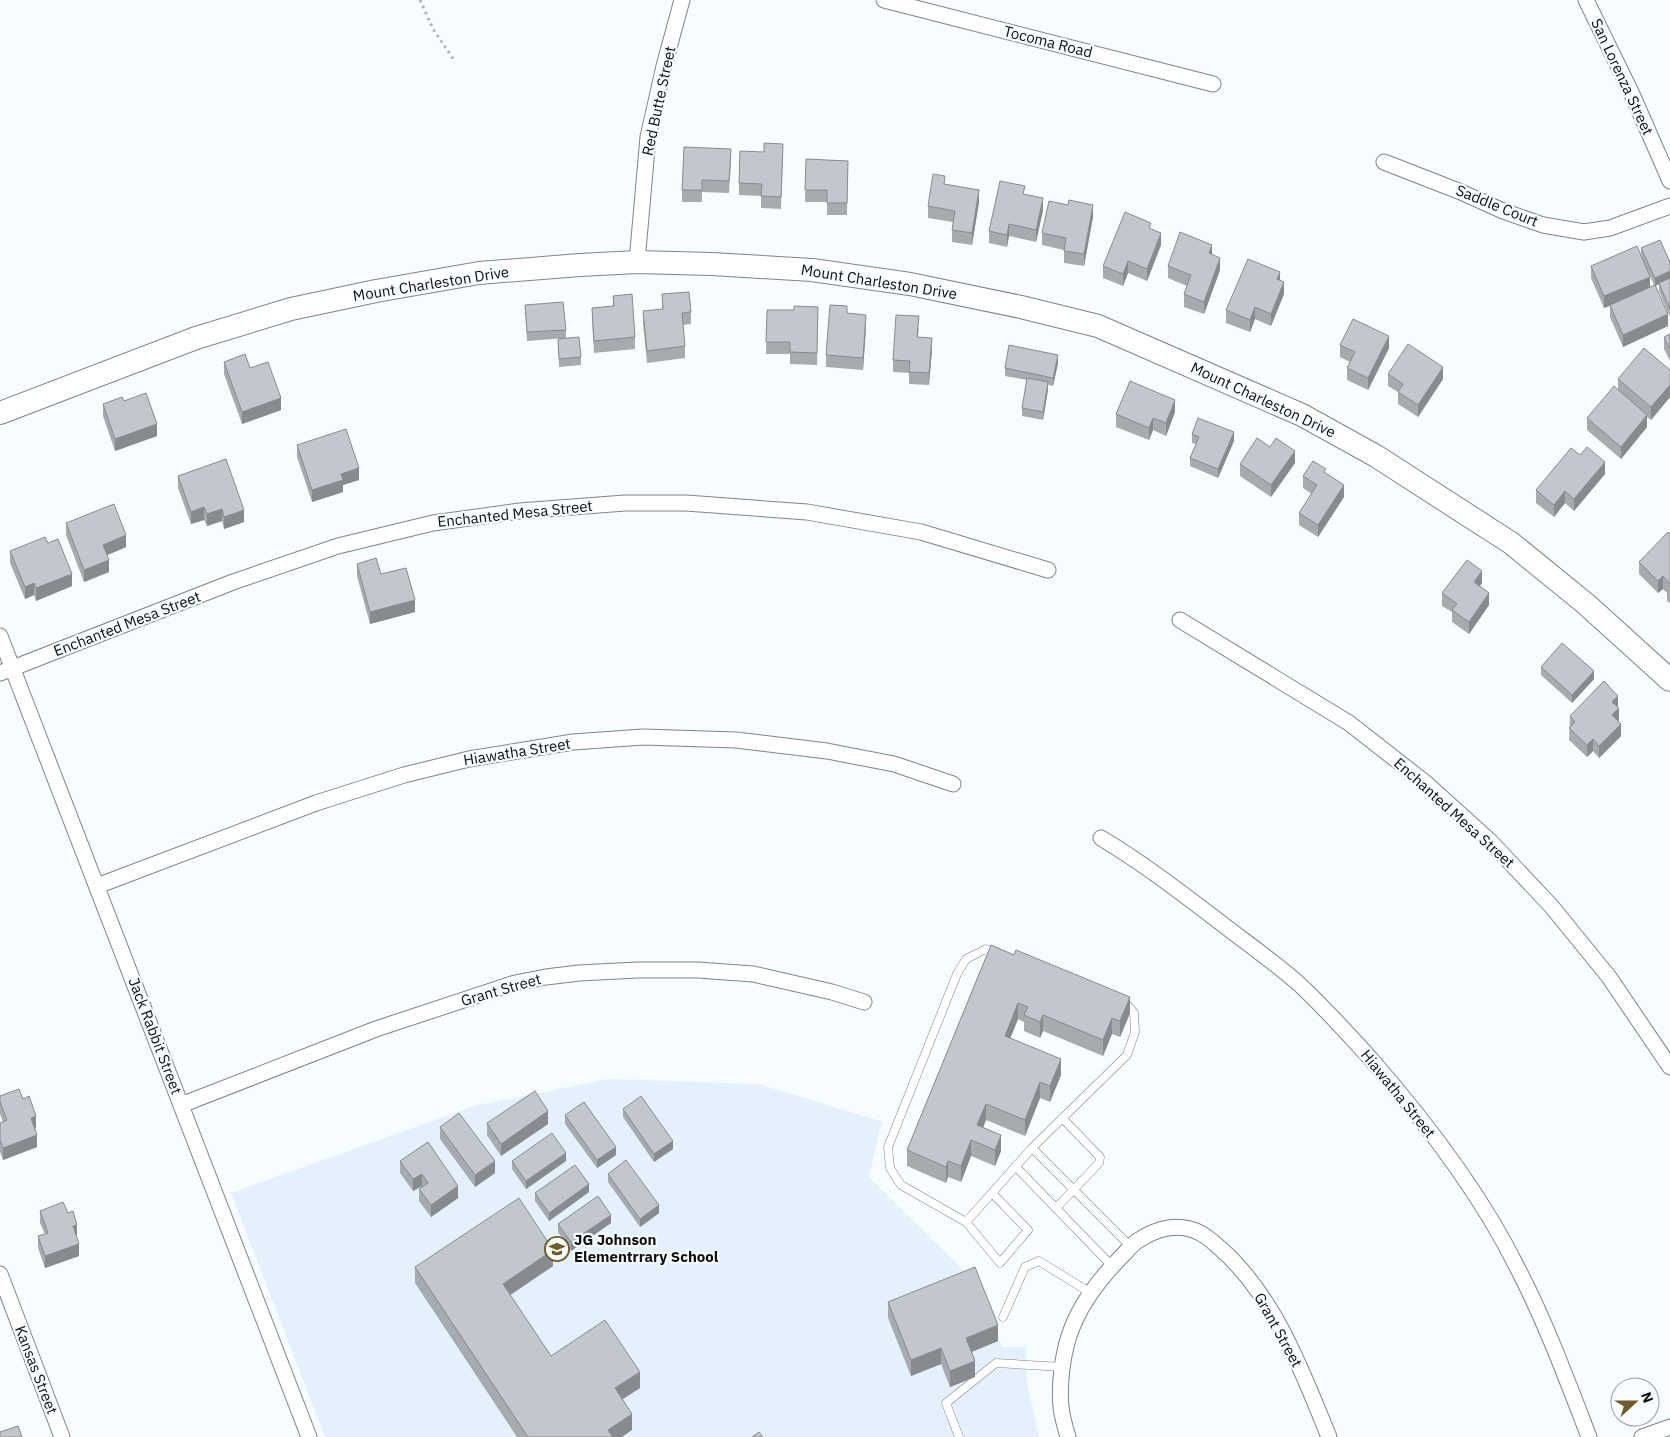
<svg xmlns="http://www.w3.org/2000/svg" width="1670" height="1437" viewBox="0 0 1670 1437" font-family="'IBM Plex Sans',sans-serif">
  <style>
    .built { fill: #e4f1fc }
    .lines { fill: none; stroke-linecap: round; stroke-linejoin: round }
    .lane-casing { stroke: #7e8489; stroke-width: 9 }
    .street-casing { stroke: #7e8489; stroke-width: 17 }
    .secondary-casing { stroke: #7e8489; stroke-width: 24 }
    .path { stroke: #afb3b5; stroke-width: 3; stroke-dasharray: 2.5 4; stroke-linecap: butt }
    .lane { stroke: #fff; stroke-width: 8 }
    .street { stroke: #fff; stroke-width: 15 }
    .secondary { stroke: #fff; stroke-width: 22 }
    .wall { fill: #a6abaf }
    .shaded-wall { fill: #878b8f }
    .building { fill: #c1c7cc; stroke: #878b8f }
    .labels { text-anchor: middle; stroke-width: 4.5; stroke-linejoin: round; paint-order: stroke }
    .street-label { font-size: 15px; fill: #0b0d0f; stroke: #f7fcff }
    .poi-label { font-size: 15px; font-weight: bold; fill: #0b0d0f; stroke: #f7fcff; text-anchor: start }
  </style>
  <rect width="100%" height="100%" fill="#f7fcff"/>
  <path class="built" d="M609,1079L759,1084L883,1122L879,1132L869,1177L977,1284L1002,1347H1026L1027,1384L1039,1437H325L231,1193L474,1106Z"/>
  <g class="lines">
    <defs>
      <path id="lane" d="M1124,1001L1134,1013L1135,1032L1127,1055L1032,1148L1131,1247
        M1015,1166L1112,1266
        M992,1193L1028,1230L1000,1263L966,1222L901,1185L890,1168L888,1147L957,974L966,959L986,949L997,952
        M1056,1208L1099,1163L1100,1157L1062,1118
        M966,1222L1032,1148
        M1003,1317L1025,1267L1039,1261L1091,1293
        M959,1437L946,1403L996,1363L1062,1367"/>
      <path id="street" d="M884,0L1213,84
        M1586,0L1631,92L1670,181
        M1384,162L1461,192L1503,211L1543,225L1584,232L1610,228L1670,206
        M637,262L648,137L664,66L682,0
        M1180,620L1349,723L1427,784L1490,841L1552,907L1609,977L1670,1067
        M0,636L309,1437
        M0,673L233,582L338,546L433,523L520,511L625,503H686L807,512L921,532L1048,570
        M1101,838C1141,862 1179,891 1217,920C1244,941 1273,961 1299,984C1324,1007 1347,1033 1370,1058C1426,1122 1480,1192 1518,1269C1546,1323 1567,1380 1589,1437
        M97,886L316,803L404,775L469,759L573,742L643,737L736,740L827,751L894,764L953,784
        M181,1105L376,1029L515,983L546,977L579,973L637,970H698L753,974L832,992L864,1002
        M0,1274L62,1437
        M1068,1437C1065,1427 1062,1417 1061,1407C1059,1385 1062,1358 1069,1336C1079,1305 1100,1278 1123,1255C1128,1250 1133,1243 1139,1240C1157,1228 1180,1222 1200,1233C1208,1237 1214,1243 1221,1249C1275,1297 1302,1371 1329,1437
        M1642,1437L1670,1427"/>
      <path id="secondary" d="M0,413L196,338L291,309L376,291L479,273L580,265L637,262L712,264L812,270L910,284L1021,307L1098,326L1302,415L1376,456L1511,543L1586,604L1670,680"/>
    </defs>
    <use href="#lane" class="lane-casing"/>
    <use href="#street" class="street-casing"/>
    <use href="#secondary" class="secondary-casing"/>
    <path class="path" d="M420,0L433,29L454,60"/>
    <use href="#lane" class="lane"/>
    <use href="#street" class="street"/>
    <use href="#secondary" class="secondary"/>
  </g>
  <path class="wall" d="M783,156L781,209L761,208V196L739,195V183Z
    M806,159L848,161L847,215H827V202H805Z
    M731,161L729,193L702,192V202H682V190Z
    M945,185L979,202L972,245L952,242V230L953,222L928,218V206Z
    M1025,194L1043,210L1036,242L1009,236L1007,247L989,243V231Z
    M1093,217L1084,266L1064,263V250L1042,245V233Z
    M1151,229L1161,245L1147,281L1128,273L1123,286L1103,278V266Z
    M1641,248L1670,262V317L1659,291V284L1655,286L1668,326L1623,347L1610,317V306L1604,308L1591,278V266L1650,287L1654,285L1641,256Z
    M1212,255L1220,270L1204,314L1184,307V294L1187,286L1168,278V266Z
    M1280,280L1284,294L1271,326L1255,319L1250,332L1226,323V310Z
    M662,294L691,312V324L683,325L685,346V358L647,363L643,323V311L662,309Z
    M613,296L635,337V349L594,353L592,320V308L613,306Z
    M525,305L566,330V338L527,341Z
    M818,307L817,365L790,364V354H766L767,310H794Z
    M847,314L866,327L863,370L826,367V355Z
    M919,328L918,337L932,350L929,385L909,384V373L893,372V360Z
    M1670,334V361L1664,349V337Z
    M558,339L581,357V365L559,367Z
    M1340,345L1389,348L1368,390L1347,380V368L1350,362L1340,357Z
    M224,362L281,410L242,424L224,374Z
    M1058,363L1053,386L1048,385V390L1043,420L1022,416V408L1027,380L1005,376V368Z
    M1670,370V397L1651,420L1647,417V427L1621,459L1587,430V418L1618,390V379Z
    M1388,374L1443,379L1418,417L1398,404V392L1388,386Z
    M124,401L157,436L115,451L103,416V404Z
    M1175,412L1166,436L1153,430L1149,440L1116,427V414Z
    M1192,434L1234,441L1218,478L1190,466V458L1196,444L1192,443Z
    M297,445L359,480L343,485V492L312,502L297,457Z
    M1270,447L1295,463L1271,497L1240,476V464Z
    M1326,473L1344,497L1318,537L1299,525V513L1312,494L1303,488V476Z
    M1605,474L1574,511L1565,503L1554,517L1536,503V490Z
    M178,476L244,522L224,529L222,521L207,526L204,520L191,524L178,488Z
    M66,523L126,547L107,555L109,572L84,582L66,535Z
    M1670,534V603L1667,601V593L1663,589L1658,593L1639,574V562Z
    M48,543L72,586L36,601L34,595L25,599L10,563V551Z
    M357,564L381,574L415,612L370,624L357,576Z
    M1482,583L1480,586L1489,605L1469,634L1452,622V612L1442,606V593Z
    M1541,667L1594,679L1572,703L1541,675Z
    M1618,708L1619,720L1618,721L1621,736L1599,758L1593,751L1587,757L1569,740L1570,716Z
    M991,945L1130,1013L1120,1037L1112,1034L1103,1056L1043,1031L1040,1038L1024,1031V1022L1018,1019L1010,1038L1061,1075L1050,1102L1040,1098L1025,1136L986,1120L983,1128L1001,1151L995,1166L971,1156L961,1182L948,1177L946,1183L907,1166V1150Z
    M0,1096L23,1099L36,1128H35L37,1147L3,1160L0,1152V1123L3,1122L0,1114Z
    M623,1109L673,1149L654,1162L623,1117Z
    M565,1115L616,1155L597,1168L565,1124Z
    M487,1123L548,1124L501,1156L487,1135Z
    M440,1127L495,1173L475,1187L440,1139Z
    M428,1142L458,1198L431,1217L419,1201V1189L422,1187V1186L413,1191L400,1173V1161Z
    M512,1161H566L526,1189L512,1169Z
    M608,1174L659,1213L640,1227L608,1182Z
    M589,1192L549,1221L535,1201V1193Z
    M40,1211L77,1237H76L79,1256L45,1268L38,1248V1236L45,1234L40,1223Z
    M611,1223L571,1251L558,1232V1224Z
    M553,1266L510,1295L551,1356L640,1388L623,1399L632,1430L621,1437H517L415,1283V1267Z
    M888,1302L998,1341L972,1352L975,1377L950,1387L941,1364L911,1376L888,1318Z"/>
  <path class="shaded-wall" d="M979,190V202L972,245V233Z
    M1043,198V210L1036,242V230Z
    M1093,205V217L1084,266V254Z
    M1009,224V236L1007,247V235Z
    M1161,233V245L1147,281V269Z
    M1212,245V257L1209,253Z
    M1220,258V270L1204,314V302Z
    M1128,261V273L1123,286V274Z
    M1670,271V279L1655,286V278Z
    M1280,272V284L1277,279Z
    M1650,277V289L1604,308V296Z
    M1284,282V294L1271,326V314Z
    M1255,307V319L1250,332V320Z
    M1668,314V326L1623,347V335Z
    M866,315V327L863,370V358Z
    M1389,336V348L1368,390V378Z
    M932,338V350L929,385V373Z
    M1058,355V363L1053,386V378Z
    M1443,367V379L1418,417V405Z
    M1048,382V390L1043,420V412Z
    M1670,385V397L1651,420V407Z
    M281,398V410L242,424V412Z
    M1175,400V412L1166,436V423Z
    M1647,415V427L1621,459V447Z
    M1153,418V430L1149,440V428Z
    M157,424V436L115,451V439Z
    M1234,432V441L1218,478V469Z
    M1295,451V463L1271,497V485Z
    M1605,462V474L1574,511V499Z
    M359,468V480L343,485V492L312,502V490L341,474Z
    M1344,485V497L1318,537V525Z
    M1565,491V503L1554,517V505Z
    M204,507V520L191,524V512Z
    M222,509V521L207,526V514Z
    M244,510V522L224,529V517Z
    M126,535V547L103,557V545Z
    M109,560V572L84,582V570Z
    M1482,571V583L1474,594V582Z
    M72,574V586L36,601V588Z
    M1663,576V589L1658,593V581Z
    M34,583V595L25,599V587Z
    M1489,593V605L1469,634V622Z
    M415,600V612L370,624V612Z
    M1594,671V679L1572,703V695Z
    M1618,696V708L1612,702Z
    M1619,708V720L1612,727V715Z
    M1621,724V736L1599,758V746Z
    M1593,739V751L1587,757V745Z
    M1130,997V1013L1120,1037V1021Z
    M1018,1003V1019L1005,1052V1036Z
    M1043,1015V1031L1040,1038V1022Z
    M1112,1018V1034L1103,1056V1040Z
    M1061,1059V1075L1050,1102V1086Z
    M1040,1082V1098L1025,1136V1120Z
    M986,1104V1120L977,1141V1125Z
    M548,1111V1124L501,1156V1144Z
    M36,1116V1128L31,1130V1118Z
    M37,1135V1147L3,1160V1148Z
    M1001,1135V1151L995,1166V1150Z
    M971,1140V1156L961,1182V1166Z
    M673,1141V1149L654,1162V1154Z
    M616,1147V1155L597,1168V1160Z
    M566,1153V1161L526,1189V1181Z
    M495,1161V1173L475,1187V1175Z
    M948,1161V1177L946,1183V1167Z
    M422,1174V1186L413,1191V1179Z
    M589,1184V1192L549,1221V1213Z
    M458,1186V1198L431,1217V1205Z
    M659,1205V1213L640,1227V1219Z
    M611,1215V1223L571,1251V1242Z
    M77,1225V1237L73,1238V1226Z
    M79,1244V1256L45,1268V1256Z
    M553,1250V1266L503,1300V1284Z
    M998,1325V1341L966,1354V1338Z
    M941,1348V1364L911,1376V1360Z
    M975,1361V1377L950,1387V1371Z
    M640,1372V1388L615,1404V1388Z
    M632,1414V1430L622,1437H608V1430Z"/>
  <path class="building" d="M764,143L783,144L781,197L761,196L762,184L739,183L740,151L764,152Z
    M684,147L731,149L729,181L702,180V190H682Z
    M806,159L848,161L847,203H827V190H805Z
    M933,174L945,176L944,184L979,190L972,233L952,230L955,211L928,206Z
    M1000,181L1025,186L1023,194L1043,198L1036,230L1009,224L1007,235L989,231Z
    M1069,200L1093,205L1084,254L1064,251L1066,238L1042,233L1049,201L1068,205Z
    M1125,212L1151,223L1149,228L1161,233L1147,269L1128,261L1123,274L1103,266Z
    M1180,232L1212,245L1209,253L1220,258L1204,302L1184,294L1191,275L1168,266Z
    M1660,240L1670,262V271L1655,278L1641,248Z
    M1637,246L1650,277L1604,296L1591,266Z
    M1248,259L1280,272L1277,279L1284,282L1271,314L1255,307L1250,320L1226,310Z
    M1670,278V309L1659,283Z
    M1655,285L1668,314L1623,335L1610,305Z
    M689,292L691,312L682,313L685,346L647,351L643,311L663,309L662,294Z
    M632,294L635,337L594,341L592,308L614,306L613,296Z
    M563,302L566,330L527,332L525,305Z
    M830,305L847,306V313L866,315L863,358L826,355Z
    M794,306L818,307L817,353L790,352V342H766L767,310H794Z
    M896,315L919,316L917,337L932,338L929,373L909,372L910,361L893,360Z
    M1353,319L1389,336L1368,378L1347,368L1355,352L1340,345Z
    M1670,334V349L1664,337Z
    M579,337L581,357L559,359L558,339Z
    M1408,344L1443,367L1418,405L1398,392L1403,384L1388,374Z
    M1009,345L1058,355L1053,378L1005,368Z
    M1644,348L1670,370V385L1651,407L1618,379Z
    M245,354L250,368L268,362L281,398L242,412L224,362Z
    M1027,378L1048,382L1043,412L1022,408Z
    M1130,381L1175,400L1166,423L1153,418L1149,428L1116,414Z
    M1614,386L1647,415L1621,447L1587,418Z
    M146,393L157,424L115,439L103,404L122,397L124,401Z
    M1198,418L1234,432L1218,469L1190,458L1199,437L1192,434Z
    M346,429L359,468L341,474L343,480L312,490L297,445Z
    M1257,438L1270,447L1276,438L1295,451L1271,485L1240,464Z
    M1587,447L1605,462L1574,499L1565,491L1554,505L1536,490L1571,448L1580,455Z
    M226,459L244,510L224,517L222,509L207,514L204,507L191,512L178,476Z
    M1313,461L1326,469L1324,472L1344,485L1318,525L1299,513L1317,485L1303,476Z
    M114,504L126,535L103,545L109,560L84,570L66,523Z
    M1668,532L1670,534V584L1663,576L1658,581L1639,562Z
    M45,537L48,543L58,539L72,574L36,588L34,583L25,587L10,551Z
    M376,558L381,574L406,568L415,600L370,612L357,564Z
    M1467,560L1482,571L1474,582L1489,593L1469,622L1452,610L1457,604L1442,593Z
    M1562,643L1594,671L1572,695L1541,667Z
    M1604,681L1618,696L1612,702L1619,708L1612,715L1621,724L1599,746L1593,739L1587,745L1569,728L1575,722L1570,716Z
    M991,945L1014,955L1016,950L1130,997L1120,1021L1112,1018L1103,1040L1043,1015L1040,1022L1024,1015L1028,1007L1018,1003L1005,1036L1061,1059L1050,1086L1040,1082L1025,1120L986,1104L977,1125L1001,1135L995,1150L971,1140L961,1166L948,1161L946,1167L907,1150Z
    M19,1089L23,1099L29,1096L36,1116L31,1118L37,1135L3,1148L0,1140V1123L7,1120L0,1102V1096Z
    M535,1091L548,1111L501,1144L487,1123Z
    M641,1096L673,1141L654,1154L623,1109Z
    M584,1102L616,1147L597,1160L565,1115Z
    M459,1113L495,1161L475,1175L440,1127Z
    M552,1133L566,1153L526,1181L512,1161Z
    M428,1142L458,1186L431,1205L419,1189L428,1183L422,1174L413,1179L400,1161Z
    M626,1160L659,1205L640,1219L608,1174Z
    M575,1165L589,1184L549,1213L535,1193Z
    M598,1196L611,1215L571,1242L558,1224Z
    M519,1198L553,1250L503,1284L551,1356L605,1320L640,1372L615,1388L632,1414L608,1430L613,1437H528L415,1267Z
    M63,1202L68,1213L73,1211L77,1225L73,1226L79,1244L45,1256L38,1236L48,1233L40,1211Z
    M975,1267L998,1325L966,1338L975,1361L950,1371L941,1348L911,1360L888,1302Z
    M18,1426L22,1437H0V1432Z
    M759,1432L763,1437H752Z"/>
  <defs>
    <symbol id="school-ring" viewBox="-11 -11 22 22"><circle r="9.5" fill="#f7fcff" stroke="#6e5d2b" stroke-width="1.5"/><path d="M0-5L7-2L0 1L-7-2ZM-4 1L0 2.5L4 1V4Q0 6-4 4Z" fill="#6e5d2b"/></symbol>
  </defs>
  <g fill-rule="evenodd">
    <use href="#school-ring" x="543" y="1235" width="28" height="28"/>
  </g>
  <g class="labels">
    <g class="street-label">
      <text transform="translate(1048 42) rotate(14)" y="5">Tocoma Road</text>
      <text transform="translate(1622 77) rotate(65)" y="5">San Lorenza Street</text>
      <text transform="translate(659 101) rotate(-78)" y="5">Red Butte Street</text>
      <text transform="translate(1497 206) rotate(22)" y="5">Saddle Court</text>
      <text transform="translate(879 282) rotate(9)" y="5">Mount Charleston Drive</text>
      <text transform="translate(431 284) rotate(-9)" y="5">Mount Charleston Drive</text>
      <text transform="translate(1263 400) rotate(25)" y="5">Mount Charleston Drive</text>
      <text transform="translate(515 514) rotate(-6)" y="5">Enchanted Mesa Street</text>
      <text transform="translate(127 624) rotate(-21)" y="5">Enchanted Mesa Street</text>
      <text transform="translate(517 752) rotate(-9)" y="5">Hiawatha Street</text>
      <text transform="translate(1454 813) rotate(42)" y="5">Enchanted Mesa Street</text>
      <text transform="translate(501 990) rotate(-16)" y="5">Grant Street</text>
      <text transform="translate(155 1036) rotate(69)" y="5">Jack Rabbit Street</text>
      <text transform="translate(1398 1094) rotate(51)" y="5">Hiawatha Street</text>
      <text transform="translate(1278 1330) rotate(61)" y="5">Grant Street</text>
      <text transform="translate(36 1370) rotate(69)" y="5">Kansas Street</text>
    </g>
    <g class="poi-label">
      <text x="574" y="1245">JG Johnson<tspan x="574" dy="17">Elementrrary School</tspan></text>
    </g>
  </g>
  <g transform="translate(1635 1402) rotate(69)"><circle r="24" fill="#f7fcff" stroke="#999c9f"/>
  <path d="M0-4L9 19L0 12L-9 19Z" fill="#6e5d2b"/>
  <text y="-8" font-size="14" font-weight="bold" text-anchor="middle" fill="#0b0d0f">N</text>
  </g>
</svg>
